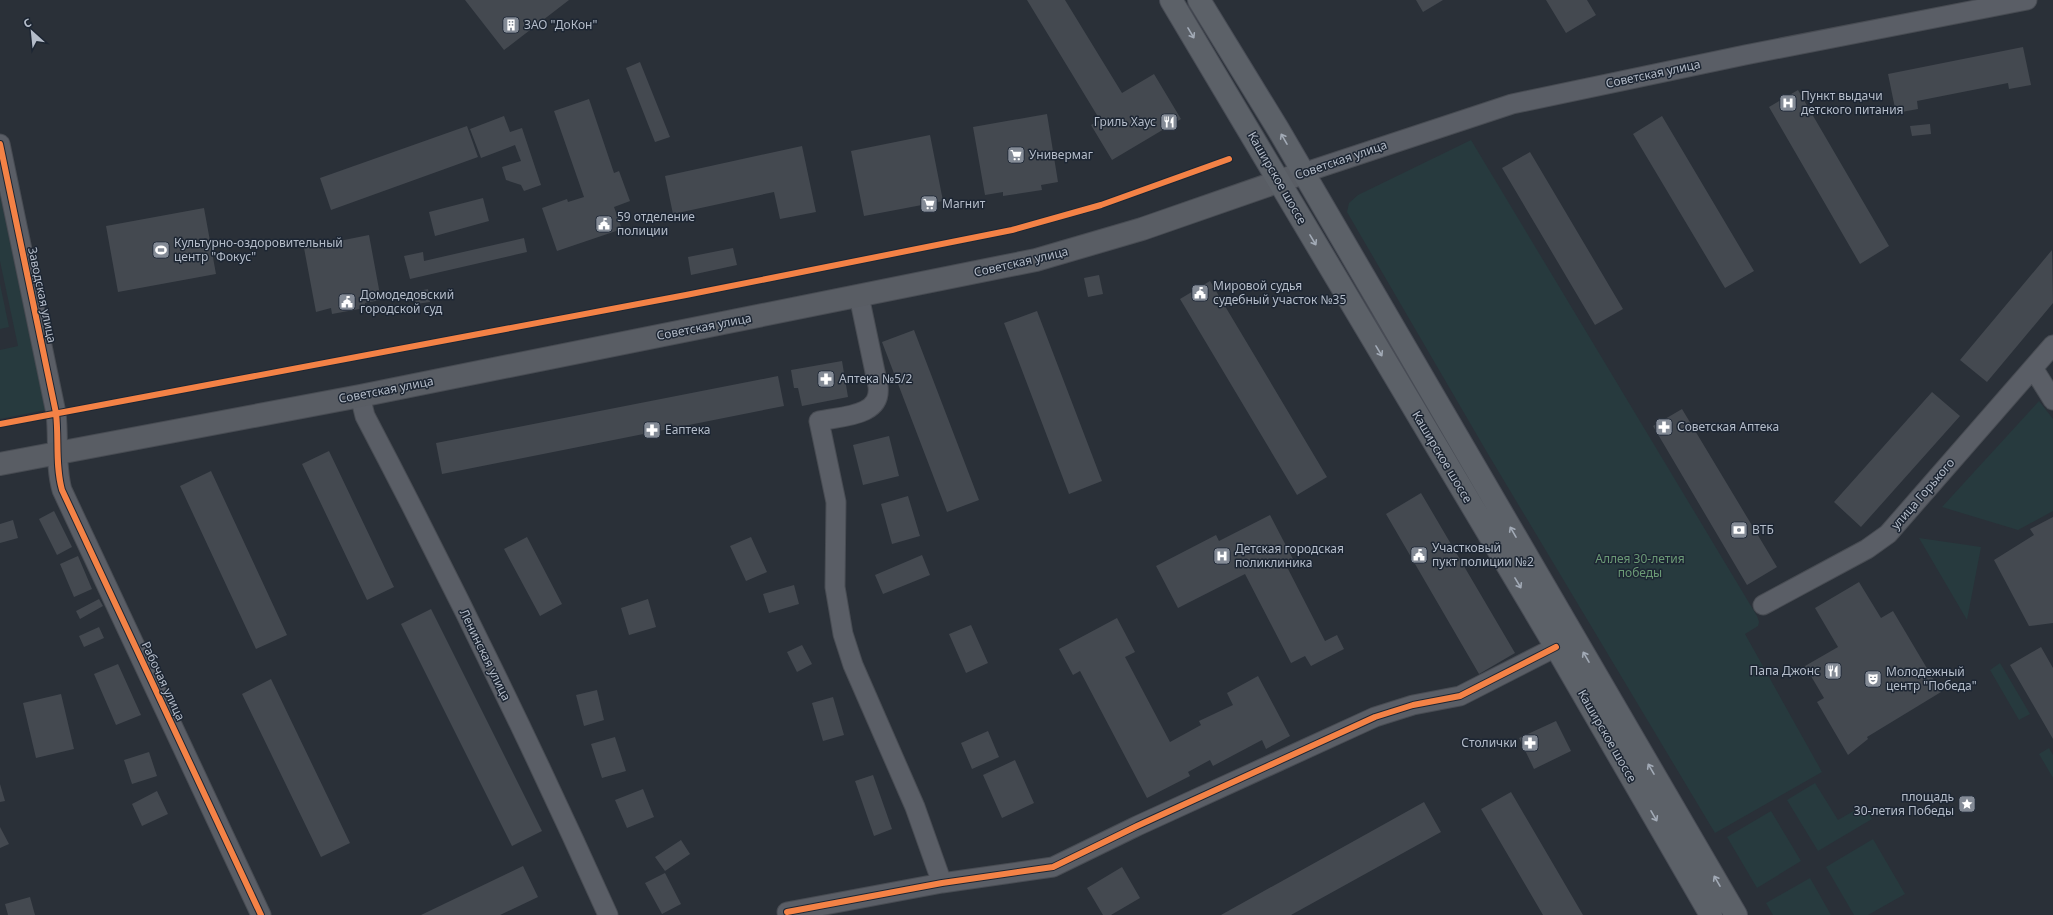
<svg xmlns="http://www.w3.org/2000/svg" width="2053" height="915" viewBox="0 0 2053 915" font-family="'Noto Sans',sans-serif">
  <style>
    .green { fill: #273a3e }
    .building { fill: #444950 }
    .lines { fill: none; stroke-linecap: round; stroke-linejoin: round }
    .minor-casing { stroke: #484c53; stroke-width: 21 }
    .secondary-casing { stroke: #484c53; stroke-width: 24 }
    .primary-casing { stroke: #484c55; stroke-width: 24 }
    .minor { stroke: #5a5e66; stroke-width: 19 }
    .secondary { stroke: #595d64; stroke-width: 22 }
    .primary { stroke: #5c6168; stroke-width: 22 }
    .cycleway-casing { stroke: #1d2633; stroke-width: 8 }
    .cycleway { stroke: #f48246; stroke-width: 6 }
    .oneway { stroke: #a2aab6 }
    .labels { text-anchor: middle; stroke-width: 3; stroke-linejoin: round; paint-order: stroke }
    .poi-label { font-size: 12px; fill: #b4bcc9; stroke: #1d2633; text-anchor: start }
    .street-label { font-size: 12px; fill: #b4bcc9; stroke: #1d2633 }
    .park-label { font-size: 12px; fill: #6b9a76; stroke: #1d2633 }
  </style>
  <rect width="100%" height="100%" fill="#2a3038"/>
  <path class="green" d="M1471,140L1757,616L1759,622L1758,626L1745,634L1822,772L1715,833L1488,454L1347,212L1349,203L1358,195Z
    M0,195L45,410L0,419V350L18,346L0,261Z
    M0,284L9,327L0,329Z
    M2039,401L2053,419V511L2018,530L1942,507Z
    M1919,538L1981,547L1967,620Z
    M2000,663L2030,714L2019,720L1990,670Z
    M2049,748L2053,755V778L2039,754Z
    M1815,783L1838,820L1864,805L1872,819L1818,851L1787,800Z
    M1771,811L1801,861L1757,888L1727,837Z
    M1873,839L1905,894L1868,915H1854L1826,867Z
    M1810,878L1831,915H1773L1766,903Z"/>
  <path class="building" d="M465,0H569L504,50Z
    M1027,0H1065L1122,93L1154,74L1181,119L1112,160L1091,125L1100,120Z
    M1416,0H1443L1423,12Z
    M1546,0H1587L1596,15L1566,33Z
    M2023,47L2031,85L2009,89L2008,83L1917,101L1918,109L1896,113L1888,74Z
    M640,62L670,137L655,142L626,68Z
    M1798,90L1889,246L1860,264L1769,107Z
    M589,99L614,173L619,171L630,201L614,207L622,229L557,251L542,208L567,199L568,202L584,197L554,111Z
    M1047,114L1058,182L1041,185L1042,190L1003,196V192L985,195L973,127Z
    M504,116L510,132L522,128L541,185L524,191L521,185L506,180L502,167L521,161L515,145L481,158L470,129Z
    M1662,116L1754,271L1725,288L1633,134Z
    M1930,124L1931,134L1912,136L1910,126Z
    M467,126L478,157L331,210L320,178Z
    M930,135L943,201L864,216L851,151Z
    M802,146L816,212L780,219L774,192L673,214L665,176Z
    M1530,152L1623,309L1595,325L1502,168Z
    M483,198L489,221L435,236L429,212Z
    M204,208L216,274L118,292L106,226Z
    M369,235L381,300L365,303V308L332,314L331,308L316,312L304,248Z
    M524,238L527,252L410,279L404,256L423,252L424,261Z
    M733,248L737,265L691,275L688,257Z
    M2052,250L2053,303L1987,382L1960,360Z
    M1099,275L1103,294L1088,297L1084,278Z
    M1210,281L1327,477L1297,495L1180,299Z
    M428,289L430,302L416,304L414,292Z
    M1037,311L1102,481L1069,494L1004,323Z
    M914,330L979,500L947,512L882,342Z
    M842,361L848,397L802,406L798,388H794L791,370Z
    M778,376L784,406L442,474L436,443Z
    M1932,392L1960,416L1861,527L1834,502Z
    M1682,409L1777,567L1747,585L1653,426Z
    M889,436L899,476L863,485L853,445Z
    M329,451L394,587L367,600L302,464Z
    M211,471L287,635L256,649L180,486Z
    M1421,493L1515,653L1479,674L1386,514Z
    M908,496L920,536L892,544L881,504Z
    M54,511L72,547L57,555L39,519Z
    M1270,515L1294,561L1286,565L1325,641L1337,635L1344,649L1311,666L1305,656L1291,663L1245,574L1178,608L1156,566L1216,535L1219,541Z
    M2053,517V623L2029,626L1994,560L2034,535L2030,529Z
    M13,520L18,538L0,543V524Z
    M527,537L562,604L540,616L504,549Z
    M751,537L767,572L746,581L730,546Z
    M922,555L930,575L883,594L875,575Z
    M78,556L92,589L74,597L60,564Z
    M1859,582L1881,618L1893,611L1941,692L1867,737L1868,739L1848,755L1817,702L1824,698L1805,666L1838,647L1815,608Z
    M794,585L799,604L769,613L763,594Z
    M99,599L103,606L80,619L76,611Z
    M648,599L656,627L629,635L621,608Z
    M431,609L542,831L512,846L401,624Z
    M1117,618L1135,652L1125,657L1170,742L1201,725L1199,721L1233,705L1227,693L1258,676L1290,736L1266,749L1262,740L1213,766L1210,760L1188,772L1190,776L1147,798L1080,671L1073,675L1059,649Z
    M971,625L988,663L966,673L949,634Z
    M99,627L104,638L84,647L79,636Z
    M802,645L812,664L797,672L787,652Z
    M2041,647L2053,668V739L2010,665Z
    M118,664L141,715L116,725L94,674Z
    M271,679L350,843L321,857L242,694Z
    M597,690L604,720L584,726L576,695Z
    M61,694L74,749L36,758L23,703Z
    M833,697L844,735L823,741L812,703Z
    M1556,721L1571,751L1534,769L1519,738Z
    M988,731L999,757L972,769L961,743Z
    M615,737L626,771L602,778L591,744Z
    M149,752L157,776L132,784L124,760Z
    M1015,760L1034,803L1002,818L983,775Z
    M873,775L892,829L874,836L855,781Z
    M0,784L5,801L0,802Z
    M643,789L654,817L627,828L615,800Z
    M157,791L168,814L142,826L132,804Z
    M1511,792L1583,915H1543L1481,809Z
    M1424,802L1441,832L1291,915H1221Z
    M0,827L9,844L0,848Z
    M681,840L690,854L665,871L655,857Z
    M523,866L538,897L500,915H421Z
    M1122,867L1140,898L1111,915H1103L1087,888Z
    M665,873L681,904L662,914L645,883Z
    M30,897L35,915H8L5,904Z"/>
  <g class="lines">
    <defs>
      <path id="minor" d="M0,144L56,413C59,439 55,465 62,490L261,915
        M1303,173L1512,104L1745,55L2027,0
        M859,296L878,386C882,417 841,416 819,421L836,502L835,587L843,634L853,665L915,807L942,883
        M2033,368L2053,400
        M360,396L365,416C451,580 532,746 608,915
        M1763,605L1867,549L1888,534L2053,345
        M787,912L942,883L1053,867L1137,826L1375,717L1413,705L1460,696L1556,647"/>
      <path id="secondary" d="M0,464L360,396L1036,260L1142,229L1303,173"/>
      <path id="primary" d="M1171,0L1556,647L1711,915
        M1199,0L1278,129L1736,915"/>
    </defs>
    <use href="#minor" class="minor-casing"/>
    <use href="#secondary" class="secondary-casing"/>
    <use href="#primary" class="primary-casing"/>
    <use href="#minor" class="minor"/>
    <use href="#secondary" class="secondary"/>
    <use href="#primary" class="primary"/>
    <defs>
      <path id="cycleway" d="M0,144L56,413C59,439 55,465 62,490L261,915
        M0,424L686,295L1012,230L1101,205L1229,159
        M787,912L942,883L1053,867L1137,826L1375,717L1413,705L1460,696L1556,647"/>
    </defs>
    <use href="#cycleway" class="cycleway-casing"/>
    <use href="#cycleway" class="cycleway"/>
  </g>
  <defs><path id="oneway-shaft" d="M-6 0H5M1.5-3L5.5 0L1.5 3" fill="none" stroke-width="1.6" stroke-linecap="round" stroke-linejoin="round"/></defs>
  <g class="oneway">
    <use href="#oneway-shaft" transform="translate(1191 33) rotate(59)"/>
    <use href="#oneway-shaft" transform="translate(1284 139) rotate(-120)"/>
    <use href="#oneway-shaft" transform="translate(1313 240) rotate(59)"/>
    <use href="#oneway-shaft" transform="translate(1379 351) rotate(59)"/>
    <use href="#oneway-shaft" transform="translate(1513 532) rotate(-120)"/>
    <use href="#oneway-shaft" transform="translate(1518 583) rotate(59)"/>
    <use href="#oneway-shaft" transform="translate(1586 657) rotate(-120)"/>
    <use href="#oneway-shaft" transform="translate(1651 769) rotate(-120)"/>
    <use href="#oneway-shaft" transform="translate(1654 816) rotate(60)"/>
    <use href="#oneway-shaft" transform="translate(1717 881) rotate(-120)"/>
  </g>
  <defs>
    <symbol id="building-square" viewBox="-11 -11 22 22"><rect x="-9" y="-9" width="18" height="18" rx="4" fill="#848b96" stroke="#1d2633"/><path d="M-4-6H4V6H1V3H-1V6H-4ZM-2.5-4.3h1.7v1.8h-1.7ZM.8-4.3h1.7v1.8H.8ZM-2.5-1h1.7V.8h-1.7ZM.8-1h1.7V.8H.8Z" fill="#fff"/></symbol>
    <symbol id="hospital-square" viewBox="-11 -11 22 22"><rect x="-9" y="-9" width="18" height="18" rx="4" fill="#848b96" stroke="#1d2633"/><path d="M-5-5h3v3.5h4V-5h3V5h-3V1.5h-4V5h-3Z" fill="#fff"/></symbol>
    <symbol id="restaurant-square" viewBox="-11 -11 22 22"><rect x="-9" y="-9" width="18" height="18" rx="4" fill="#848b96" stroke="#1d2633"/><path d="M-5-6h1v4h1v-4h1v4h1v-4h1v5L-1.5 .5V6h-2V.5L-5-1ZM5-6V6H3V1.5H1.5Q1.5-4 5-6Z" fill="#fff"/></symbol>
    <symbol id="supermarket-square" viewBox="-11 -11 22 22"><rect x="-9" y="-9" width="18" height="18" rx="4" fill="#848b96" stroke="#1d2633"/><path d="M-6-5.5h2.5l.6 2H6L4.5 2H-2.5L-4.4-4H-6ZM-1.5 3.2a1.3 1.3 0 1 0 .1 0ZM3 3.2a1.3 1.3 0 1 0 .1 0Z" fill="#fff"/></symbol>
    <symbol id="civic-square" viewBox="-11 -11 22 22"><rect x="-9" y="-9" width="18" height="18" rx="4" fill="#848b96" stroke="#1d2633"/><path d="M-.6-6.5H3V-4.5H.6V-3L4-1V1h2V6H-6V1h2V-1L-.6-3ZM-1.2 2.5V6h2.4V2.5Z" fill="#fff"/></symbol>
    <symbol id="stadium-square" viewBox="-11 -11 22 22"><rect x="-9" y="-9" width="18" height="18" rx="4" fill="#848b96" stroke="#1d2633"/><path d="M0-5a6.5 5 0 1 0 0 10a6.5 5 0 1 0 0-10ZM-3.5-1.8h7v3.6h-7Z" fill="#fff"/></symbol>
    <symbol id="pharmacy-square" viewBox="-11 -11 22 22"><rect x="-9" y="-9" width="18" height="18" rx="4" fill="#848b96" stroke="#1d2633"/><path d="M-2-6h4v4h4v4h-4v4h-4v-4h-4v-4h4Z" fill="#fff"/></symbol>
    <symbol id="bank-square" viewBox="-11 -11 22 22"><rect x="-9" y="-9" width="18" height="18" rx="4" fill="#848b96" stroke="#1d2633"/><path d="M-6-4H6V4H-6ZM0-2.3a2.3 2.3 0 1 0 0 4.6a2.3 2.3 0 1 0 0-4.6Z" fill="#fff"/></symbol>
    <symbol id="theatre-square" viewBox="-11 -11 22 22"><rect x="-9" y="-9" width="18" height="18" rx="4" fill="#848b96" stroke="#1d2633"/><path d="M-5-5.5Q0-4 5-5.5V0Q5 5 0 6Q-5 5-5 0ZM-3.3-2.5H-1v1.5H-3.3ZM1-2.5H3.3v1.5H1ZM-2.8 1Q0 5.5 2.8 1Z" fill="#fff"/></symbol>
    <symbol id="sight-square" viewBox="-11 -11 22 22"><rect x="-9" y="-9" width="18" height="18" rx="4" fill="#848b96" stroke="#1d2633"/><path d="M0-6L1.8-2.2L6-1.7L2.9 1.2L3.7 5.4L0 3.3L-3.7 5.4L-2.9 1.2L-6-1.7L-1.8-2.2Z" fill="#fff"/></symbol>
  </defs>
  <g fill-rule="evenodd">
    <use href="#building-square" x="501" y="15" width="20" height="20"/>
    <use href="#hospital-square" x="1778" y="93" width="20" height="20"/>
    <use href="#restaurant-square" x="1159" y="112" width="20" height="20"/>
    <use href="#supermarket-square" x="1006" y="145" width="20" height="20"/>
    <use href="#supermarket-square" x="919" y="194" width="20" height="20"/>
    <use href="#civic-square" x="594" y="214" width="20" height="20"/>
    <use href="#stadium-square" x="151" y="240" width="20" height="20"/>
    <use href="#civic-square" x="1190" y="283" width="20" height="20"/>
    <use href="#civic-square" x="337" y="292" width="20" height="20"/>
    <use href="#pharmacy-square" x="816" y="369" width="20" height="20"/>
    <use href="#pharmacy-square" x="1654" y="417" width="20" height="20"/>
    <use href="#pharmacy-square" x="642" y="420" width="20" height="20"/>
    <use href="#bank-square" x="1729" y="520" width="20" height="20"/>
    <use href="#civic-square" x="1409" y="545" width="20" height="20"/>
    <use href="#hospital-square" x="1212" y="546" width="20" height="20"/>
    <use href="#restaurant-square" x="1823" y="661" width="20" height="20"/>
    <use href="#theatre-square" x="1863" y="669" width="20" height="20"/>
    <use href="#pharmacy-square" x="1520" y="733" width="20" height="20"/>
    <use href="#sight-square" x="1957" y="794" width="20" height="20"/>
  </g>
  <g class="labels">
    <g class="poi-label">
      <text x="524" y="29">ЗАО "ДоКон"</text>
      <text x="1801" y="100">Пункт выдачи<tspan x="1801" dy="14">детского питания</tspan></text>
      <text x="1156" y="126" text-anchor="end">Гриль Хаус</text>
      <text x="1029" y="159">Универмаг</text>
      <text x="942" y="208">Магнит</text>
      <text x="617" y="221">59 отделение<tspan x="617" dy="14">полиции</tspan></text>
      <text x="174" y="247">Культурно-оздоровительный<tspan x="174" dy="14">центр "Фокус"</tspan></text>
      <text x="1213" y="290">Мировой судья<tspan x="1213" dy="14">судебный участок №35</tspan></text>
      <text x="360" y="299">Домодедовский<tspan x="360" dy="14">городской суд</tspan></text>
      <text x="839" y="383">Аптека №5/2</text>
      <text x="1677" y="431">Советская Аптека</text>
      <text x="665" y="434">Еаптека</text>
      <text x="1752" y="534">ВТБ</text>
      <text x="1432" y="552">Участковый<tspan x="1432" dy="14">пукт полиции №2</tspan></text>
      <text x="1235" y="553">Детская городская<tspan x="1235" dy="14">поликлиника</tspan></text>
      <text x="1820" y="675" text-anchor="end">Папа Джонс</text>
      <text x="1886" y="676">Молодежный<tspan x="1886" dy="14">центр "Победа"</tspan></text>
      <text x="1517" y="747" text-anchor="end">Столички</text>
      <text x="1954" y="801" text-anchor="end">площадь<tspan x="1954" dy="14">30-летия Победы</tspan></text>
    </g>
    <g class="street-label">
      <text transform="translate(1653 74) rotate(-12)" y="4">Советская улица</text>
      <text transform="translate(1341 160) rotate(-19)" y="4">Советская улица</text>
      <text transform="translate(1277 178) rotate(60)" y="4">Каширское шоссе</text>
      <text transform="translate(1021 262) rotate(-13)" y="4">Советская улица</text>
      <text transform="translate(42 295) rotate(78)" y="4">Заводская улица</text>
      <text transform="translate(704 327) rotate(-11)" y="4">Советская улица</text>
      <text transform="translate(386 390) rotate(-11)" y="4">Советская улица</text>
      <text transform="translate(1442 457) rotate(59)" y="4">Каширское шоссе</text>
      <text transform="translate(1923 494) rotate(-49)" y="4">улица Горького</text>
      <text transform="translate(485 655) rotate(64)" y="4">Ленинская улица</text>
      <text transform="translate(163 681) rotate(65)" y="4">Рабочая улица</text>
      <text transform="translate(1607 736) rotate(60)" y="4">Каширское шоссе</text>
    </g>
    <g class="park-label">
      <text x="1640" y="563">Аллея 30-летия<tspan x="1640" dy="14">победы</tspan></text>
    </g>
  </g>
  <g transform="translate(32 32) rotate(333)" stroke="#1d2633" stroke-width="3" paint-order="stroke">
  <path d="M0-3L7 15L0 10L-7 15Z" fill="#b4bcc9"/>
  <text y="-6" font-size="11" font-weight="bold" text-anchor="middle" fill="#b4bcc9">С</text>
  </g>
</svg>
